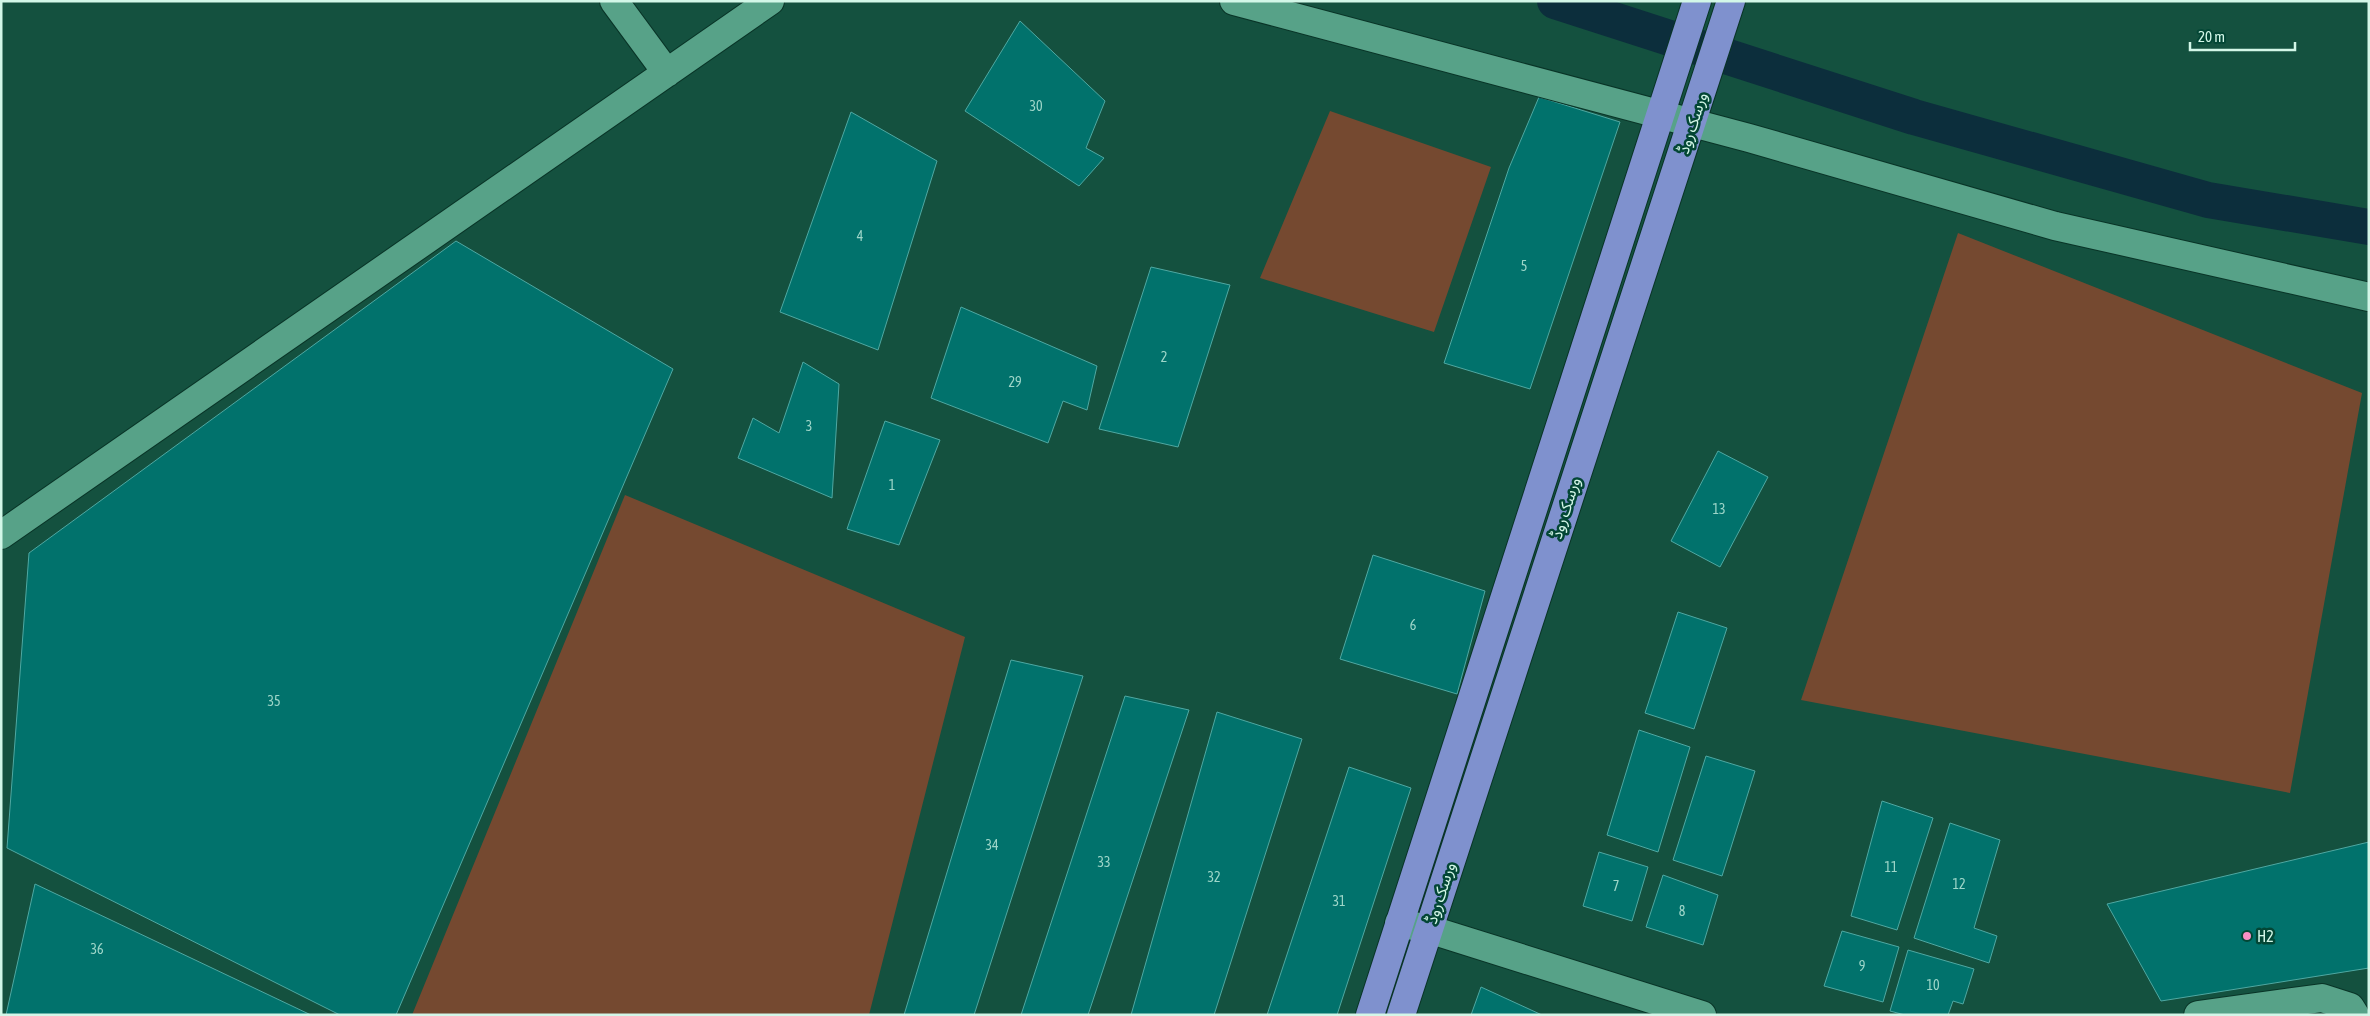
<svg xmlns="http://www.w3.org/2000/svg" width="2370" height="1016" viewBox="0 0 2370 1016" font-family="'Asap Condensed','Noto Sans Arabic',sans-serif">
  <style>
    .green { fill: #754930 }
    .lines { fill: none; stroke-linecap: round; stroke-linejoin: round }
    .canal { stroke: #0c2e3c; stroke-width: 36 }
    .building { fill: #01726c; stroke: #4fa8a2 }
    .minor-casing { stroke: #093427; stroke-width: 30 }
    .primary-casing { stroke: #093427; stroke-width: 30 }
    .minor { stroke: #57a288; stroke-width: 28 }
    .primary { stroke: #7f91ce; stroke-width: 28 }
    .poi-dot { fill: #fa8fc6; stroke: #034635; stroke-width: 2 }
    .labels { text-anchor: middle; stroke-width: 5; stroke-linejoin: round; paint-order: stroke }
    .number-label { font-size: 14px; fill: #9ed6c9 }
    .street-label { font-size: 16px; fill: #d3f7e8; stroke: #034635 }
    .poi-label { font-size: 16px; fill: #d3f7e8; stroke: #034635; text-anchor: start }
  </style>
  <rect width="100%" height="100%" fill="#14513f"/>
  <path class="green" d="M1330,111L1491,167L1434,332L1260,278Z
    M1958,233L2362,393L2290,793L1801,700Z
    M625,495L965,637L869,1015H412Z"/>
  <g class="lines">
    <path class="canal" d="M1555,1L1914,117L2208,200L2369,227"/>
  </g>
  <path class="building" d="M1020,21L1105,101L1086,148L1104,158L1079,186L965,111Z
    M1539,97L1620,122L1530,389L1444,363L1509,168Z
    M851,112L937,161L878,350L780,312Z
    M456,241L673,369L396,1015H340L7,848L29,553Z
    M1151,267L1230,285L1178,447L1099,429Z
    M961,307L1097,366L1087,410L1063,401L1048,443L931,398Z
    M803,362L839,384L832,498L738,458L753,418L779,433Z
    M885,421L940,440L899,545L847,529Z
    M1718,451L1768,477L1720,567L1671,541Z
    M1373,555L1485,591L1457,694L1340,659Z
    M1678,612L1727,628L1694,729L1645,713Z
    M1011,660L1083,676L974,1015H904Z
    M1125,696L1189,710L1088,1015H1021Z
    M1217,712L1302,739L1214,1015H1131Z
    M1639,730L1690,747L1658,852L1607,835Z
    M1706,756L1755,771L1722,876L1673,860Z
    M1349,767L1411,788L1337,1015H1267Z
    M1882,801L1933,818L1897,930L1851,916Z
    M1950,823L2000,840L1974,928L1997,936L1989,963L1914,938Z
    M2369,842V968L2161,1001L2107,904Z
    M1599,852L1648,867L1632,921L1583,906Z
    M1663,875L1718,895L1703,945L1646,927Z
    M35,884L311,1015H6Z
    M1842,931L1899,947L1883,1002L1824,986Z
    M1908,950L1974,969L1963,1004L1953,1001L1948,1015H1905L1890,1011Z
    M1481,987L1542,1015H1471Z"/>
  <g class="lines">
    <defs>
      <path id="minor" d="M614,1L667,73
        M1234,1L1749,138L2055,226L2369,297
        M1,535L770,1
        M1399,923L1428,929L1702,1015
        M2198,1015L2322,998L2350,1007L2355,1015"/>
      <path id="primary" d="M1370,1015L1697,1
        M1401,1015L1731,1"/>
    </defs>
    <use href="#minor" class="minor-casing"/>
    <use href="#primary" class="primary-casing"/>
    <use href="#minor" class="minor"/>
    <use href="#primary" class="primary"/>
  </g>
  <circle class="poi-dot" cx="2247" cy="936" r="5"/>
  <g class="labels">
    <g class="number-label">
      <text x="1036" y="111">30</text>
      <text x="860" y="241">4</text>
      <text x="1524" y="271">5</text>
      <text x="1164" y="362">2</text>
      <text x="1015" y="387">29</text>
      <text x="809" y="431">3</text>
      <text x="892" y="490">1</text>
      <text x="1719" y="514">13</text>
      <text x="1413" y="630">6</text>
      <text x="274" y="706">35</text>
      <text x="992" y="850">34</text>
      <text x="1104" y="867">33</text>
      <text x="1891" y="872">11</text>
      <text x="1214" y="882">32</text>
      <text x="1959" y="889">12</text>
      <text x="1616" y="891">7</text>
      <text x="1339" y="906">31</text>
      <text x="1682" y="916">8</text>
      <text x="97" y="954">36</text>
      <text x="1862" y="971">9</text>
      <text x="1933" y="990">10</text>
    </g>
    <g class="street-label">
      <text transform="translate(1692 123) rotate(-72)" y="6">ورسک روڈ</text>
      <text transform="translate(1565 508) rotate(-72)" y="6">ورسک روڈ</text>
      <text transform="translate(1440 893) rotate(-72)" y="6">ورسک روڈ</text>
    </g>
    <g class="poi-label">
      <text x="2257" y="942">H2</text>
    </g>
  </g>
  <rect width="2370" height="1016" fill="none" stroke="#d3f7e8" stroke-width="5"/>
  <path d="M2190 42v8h105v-8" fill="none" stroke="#d3f7e8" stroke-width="2.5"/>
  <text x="2198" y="42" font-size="15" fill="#d3f7e8" stroke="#034635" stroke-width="4" paint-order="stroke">20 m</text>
</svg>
